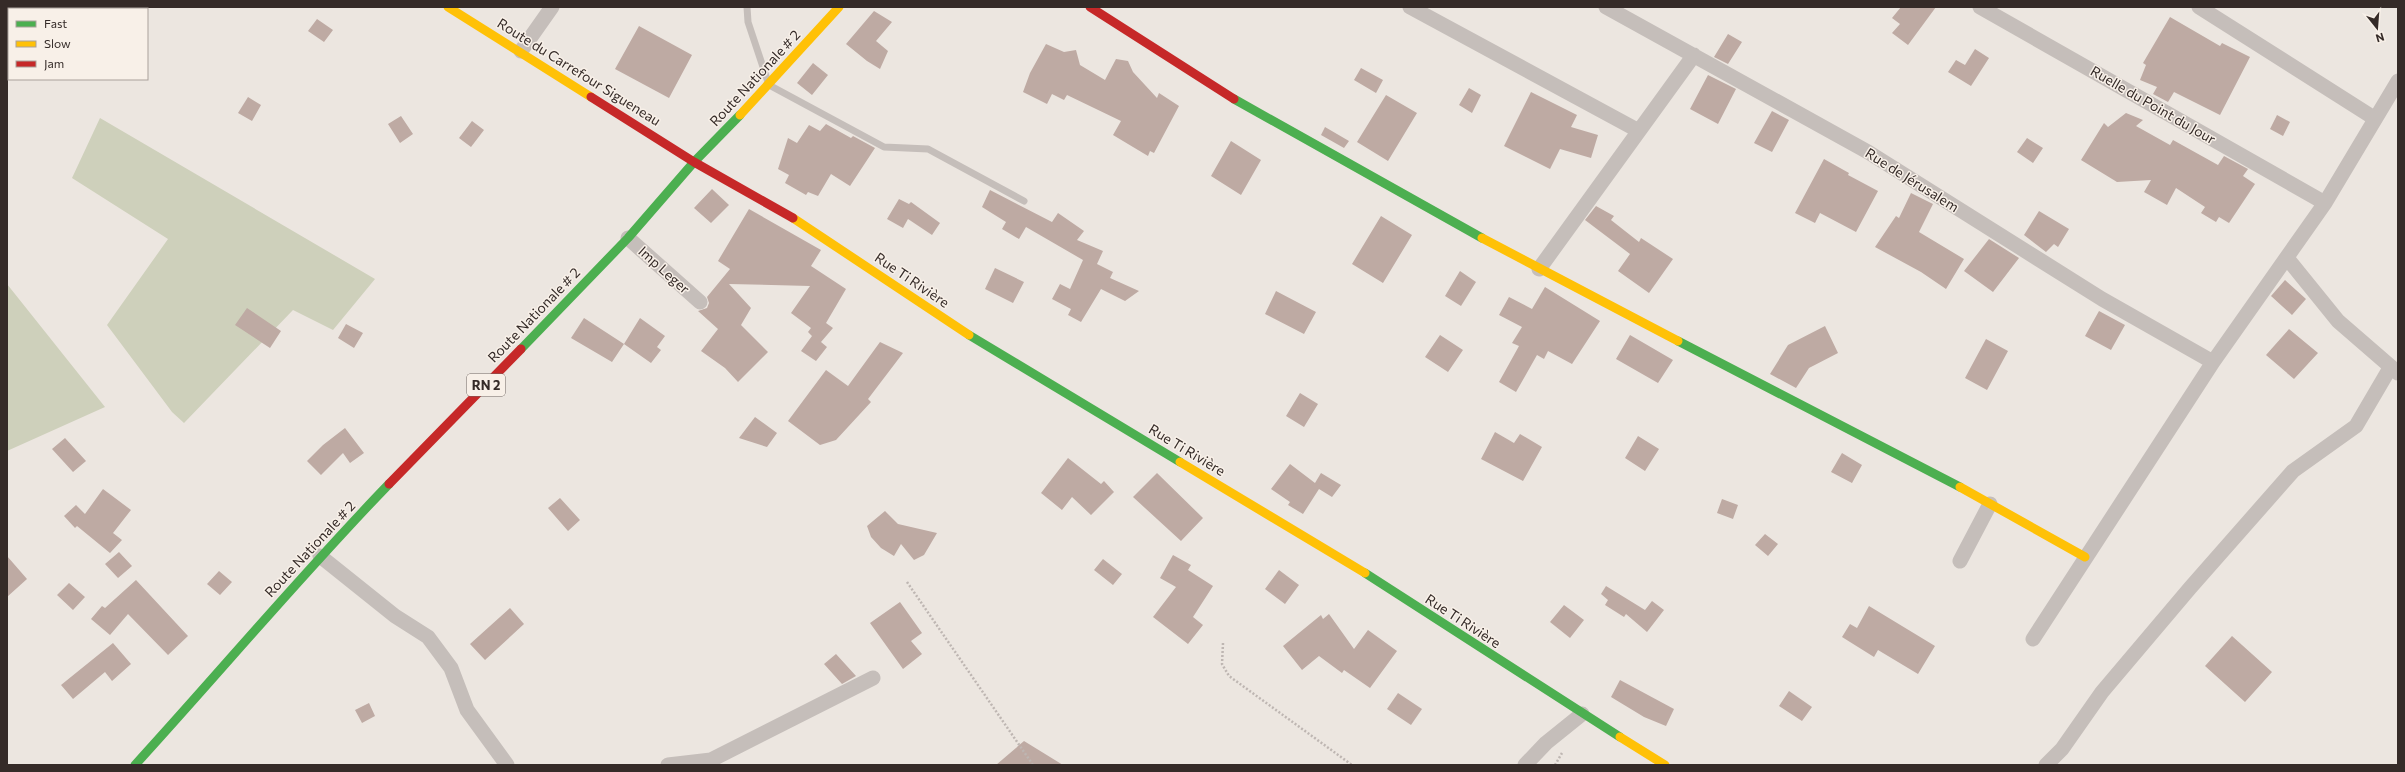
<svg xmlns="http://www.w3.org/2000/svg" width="2405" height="772" viewBox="0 0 2405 772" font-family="Commissioner,sans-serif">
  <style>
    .green { fill: #ced0bb }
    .building { fill: #beaaa3 }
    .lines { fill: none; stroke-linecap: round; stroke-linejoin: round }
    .path { stroke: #beb6b2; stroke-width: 2.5; stroke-dasharray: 2 2; stroke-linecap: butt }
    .lane { stroke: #c5beba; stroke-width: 7 }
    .street { stroke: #c5beba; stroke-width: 15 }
    .fast { stroke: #4caf50; stroke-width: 9 }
    .slow { stroke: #ffc107; stroke-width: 9 }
    .jam { stroke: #c62828; stroke-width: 9 }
    .labels { text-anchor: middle; stroke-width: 3; stroke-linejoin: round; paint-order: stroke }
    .shield { fill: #f8f0e8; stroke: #706662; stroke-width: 1 }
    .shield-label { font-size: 13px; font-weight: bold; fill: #352b28 }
    .street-label { font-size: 14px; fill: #352b28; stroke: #f8f0e8 }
  </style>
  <rect width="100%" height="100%" fill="#ece6e0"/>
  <path class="green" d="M100,118L375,279L333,330L293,310L184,423L172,412L107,325L168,239L72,178Z
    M7,284L105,407L7,451Z"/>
  <path class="building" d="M1901,7H1936L1908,45L1892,33L1900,24L1892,18Z
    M874,11L892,22L876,41L888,51L880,69L867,61L846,44Z
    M2170,17L2220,46L2222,43L2250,57L2220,115L2174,92L2168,102L2153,94L2157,87L2140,80L2146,65L2143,63Z
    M317,19L333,30L324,42L308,31Z
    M639,26L692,55L669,98L615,69Z
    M1728,34L1742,42L1728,64L1714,57Z
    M1046,44L1064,52L1076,50L1080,65L1105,80L1116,59L1128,61L1133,72L1157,98L1159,93L1179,106L1154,153L1150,151L1148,156L1113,135L1121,121L1067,95L1064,100L1052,94L1047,104L1023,92L1030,73Z
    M1975,49L1989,58L1971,86L1948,72L1956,60L1965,65Z
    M813,63L828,75L812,95L797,83Z
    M1361,68L1383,80L1376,93L1354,80Z
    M1708,75L1736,89L1718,124L1690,109Z
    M1469,88L1481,95L1472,113L1459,105Z
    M1531,92L1577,115L1571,127L1598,135L1591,158L1560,149L1550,169L1504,146Z
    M1386,95L1417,113L1388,161L1357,142Z
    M248,97L261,105L252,121L238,113Z
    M1772,111L1789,120L1772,152L1754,143Z
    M2126,113L2143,120L2136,126L2170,145L2173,140L2218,165L2224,156L2248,169L2243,176L2255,184L2229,223L2219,217L2216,222L2201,213L2205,207L2176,188L2167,205L2144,192L2151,180L2117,182L2081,160L2104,123L2108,127Z
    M2277,115L2290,122L2283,136L2270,129Z
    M401,116L413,134L400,143L388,124Z
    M472,121L484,130L471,147L459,138Z
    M826,124L851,138L853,136L875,148L850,186L831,174L818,196L808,192L806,195L785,183L789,175L778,169L788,138L797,143L809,125L820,131Z
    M1325,127L1349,141L1344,148L1321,135Z
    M2027,138L2043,148L2033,163L2017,152Z
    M1231,141L1261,160L1241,195L1211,176Z
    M1824,159L1849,173L1848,175L1878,191L1856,232L1820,213L1815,223L1795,213Z
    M712,189L729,205L711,223L694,208Z
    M990,190L1052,222L1058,213L1084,231L1077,240L1103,251L1097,264L1113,272L1110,278L1139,291L1125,301L1101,289L1081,322L1068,315L1071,309L1052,299L1060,284L1070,289L1083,260L1026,227L1019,239L1002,229L1006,222L982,207Z
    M1911,193L1933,204L1919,232L1964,259L1946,289L1921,272L1875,247L1896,216L1899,218Z
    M899,199L909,204L911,202L940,223L932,235L908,219L903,228L887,219Z
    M1596,206L1614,216L1611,220L1639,242L1641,238L1673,259L1649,293L1618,271L1630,254L1585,220Z
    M749,209L821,250L811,266L846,289L826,323L833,328L821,342L827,347L816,361L801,351L812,336L813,337L808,332L811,328L791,313L810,286L729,284L751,308L741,325L768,352L738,382L725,368L701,351L718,329L698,311L707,308L709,303L707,297L730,269L718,261Z
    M2039,211L2069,229L2058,247L2054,244L2046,252L2024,235Z
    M1381,216L1412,235L1383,283L1352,264Z
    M1989,239L2019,258L1993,292L1964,271Z
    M995,268L1024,282L1013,303L985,289Z
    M1460,271L1476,282L1461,306L1445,296Z
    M2285,280L2306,299L2292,315L2271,296Z
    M1545,287L1600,321L1572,364L1548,351L1544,359L1537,355L1516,392L1499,382L1519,346L1512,343L1522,327L1499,315L1509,297L1532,309Z
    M1276,291L1316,312L1304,334L1265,314Z
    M247,308L281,331L270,348L235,325Z
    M2099,311L2125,325L2111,350L2085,336Z
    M584,318L624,344L612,362L571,338Z
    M640,318L665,336L657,347L661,350L651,363L624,344Z
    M346,324L363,333L354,348L338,338Z
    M1825,326L1838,353L1809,368L1796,388L1770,374L1788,345Z
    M2289,329L2318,353L2294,379L2266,355Z
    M1440,335L1463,350L1448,372L1425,357Z
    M1630,335L1673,360L1658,383L1616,359Z
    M1986,339L2008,351L1987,390L1965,378Z
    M880,342L903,353L868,399L871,402L836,440L820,445L788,421L826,370L848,386Z
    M1300,393L1318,404L1304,427L1286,416Z
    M755,417L777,433L767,447L739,438Z
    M345,428L364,453L350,463L343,453L321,475L307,461L323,445Z
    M1495,432L1514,443L1520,434L1542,447L1523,481L1481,459Z
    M1638,436L1659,449L1645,471L1625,458Z
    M65,438L86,461L73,472L52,449Z
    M1842,453L1862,465L1852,483L1831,472Z
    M1068,458L1101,484L1104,481L1114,492L1091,515L1072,497L1062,510L1041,493Z
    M1290,464L1315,483L1321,473L1341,485L1332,497L1319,489L1303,514L1288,505L1290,502L1271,489Z
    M1157,473L1203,518L1181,541L1133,497Z
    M103,489L131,510L113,533L122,540L110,553L77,526L75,528L64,516L76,505L85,514Z
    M560,498L580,520L568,531L548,508Z
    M1722,499L1738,505L1733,519L1717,513Z
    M885,511L898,524L937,533L924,555L914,560L901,544L894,556L881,548L871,537L867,526Z
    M1765,534L1778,544L1768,556L1755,545Z
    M119,552L132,566L118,578L105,564Z
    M1173,555L1191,565L1188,570L1213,586L1193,617L1203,625L1188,644L1153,617L1176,587L1160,578Z
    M7,556L27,579L7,597Z
    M1103,559L1122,574L1113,585L1094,570Z
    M1279,570L1299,585L1285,604L1265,589Z
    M219,571L232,582L220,595L207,584Z
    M136,580L188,636L168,655L128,614L110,635L91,619L102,606L105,608Z
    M69,583L85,597L73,610L57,595Z
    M1606,586L1645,610L1652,601L1664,610L1647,632L1626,614L1624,617L1605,605L1608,600L1601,594Z
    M900,602L922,633L911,641L922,654L903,669L870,623Z
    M1564,605L1584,620L1570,638L1550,622Z
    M1869,606L1935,646L1918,674L1878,650L1874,657L1842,637L1850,624L1857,628Z
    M510,608L524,624L485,660L470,644Z
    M1329,614L1354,649L1368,630L1397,651L1370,688L1344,670L1342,673L1319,656L1302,670L1283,646L1321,615L1323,619Z
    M2232,636L2272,672L2245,702L2205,666Z
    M113,643L131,664L112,681L105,672L73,699L61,685Z
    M836,654L856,676L842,684L824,664Z
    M1620,680L1674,709L1666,726L1644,717L1611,697Z
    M1789,691L1812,707L1802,721L1779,706Z
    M1398,693L1422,709L1411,725L1387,709Z
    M369,703L375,716L362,723L355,710Z
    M1024,741L1063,765H996Z"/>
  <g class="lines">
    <path class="path" d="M907,582L1033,765
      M1223,643L1222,664L1229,676L1352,765
      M1555,765L1562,753"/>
    <path class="lane" d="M747,7L748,22L769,85L884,147L928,149L1024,201"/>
    <path class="street" d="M1410,7L1639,131
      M1606,7L1868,152L2102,299L2213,362
      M1980,7L2325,203
      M2199,7L2374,118
      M521,51L552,7
      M628,238L700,302
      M2287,258L2338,321L2398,373
      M1539,269L1694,55
      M320,556L395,616L428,637L451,668L467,710L507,765
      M1960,561L1990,504
      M2033,639L2213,362L2325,203L2398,81
      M668,765L711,760L873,678
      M1525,765L1546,743L1582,714
      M2046,765L2062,749L2102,692L2190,588L2293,471L2356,426L2390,368"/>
    <path class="fast" d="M1234,99L1482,238
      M969,335L1180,462
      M1678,341L1960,487
      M521,349L628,238L694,162L740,115
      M1365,573L1620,737
      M135,765C220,672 301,575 389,484"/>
    <path class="slow" d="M448,7L591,97
      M740,115L839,7
      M793,218L969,335
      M1482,238L1678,341
      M1180,462L1365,573
      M1960,487L2085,557
      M1620,737L1665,765"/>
    <path class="jam" d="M1090,7L1234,99
      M591,97L694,162L793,218
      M389,484L521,349"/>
  </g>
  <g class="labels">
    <rect class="shield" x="467" y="374" width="38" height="22" rx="3"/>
    <g class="shield-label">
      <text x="486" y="390">RN 2</text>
    </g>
    <g class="street-label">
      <text transform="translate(579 72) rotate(32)" y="5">Route du Carrefour Sigueneau</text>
      <text transform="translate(755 78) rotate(-47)" y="5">Route Nationale # 2</text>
      <text transform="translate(2153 105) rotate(30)" y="5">Ruelle du Point du Jour</text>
      <text transform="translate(1912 180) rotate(32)" y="5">Rue de Jérusalem</text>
      <text transform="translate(664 270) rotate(42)" y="5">Imp Leger</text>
      <text transform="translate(912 280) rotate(34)" y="5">Rue Ti Rivière</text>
      <text transform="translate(534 315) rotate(-46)" y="5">Route Nationale # 2</text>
      <text transform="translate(1187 450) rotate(31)" y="5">Rue Ti Rivière</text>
      <text transform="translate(310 549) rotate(-47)" y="5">Route Nationale # 2</text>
      <text transform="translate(1463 621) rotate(33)" y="5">Rue Ti Rivière</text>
    </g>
  </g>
  <rect width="2405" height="772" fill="none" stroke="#352b28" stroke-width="16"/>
  <rect x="8" y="8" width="140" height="72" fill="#f8f0e8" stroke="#aaa19b"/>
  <rect x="16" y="21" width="20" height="6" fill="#4caf50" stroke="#aaa19b"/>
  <text x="44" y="28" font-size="12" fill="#352b28">Fast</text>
  <rect x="16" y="41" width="20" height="6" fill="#ffc107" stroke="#aaa19b"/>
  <text x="44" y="48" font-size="12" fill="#352b28">Slow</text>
  <rect x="16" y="61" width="20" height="6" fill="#c62828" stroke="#aaa19b"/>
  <text x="44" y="68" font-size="12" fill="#352b28">Jam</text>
  <g transform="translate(2377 28) rotate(163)" stroke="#f8f0e8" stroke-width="3" paint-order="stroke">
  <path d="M0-3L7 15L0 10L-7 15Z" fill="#352b28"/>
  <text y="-6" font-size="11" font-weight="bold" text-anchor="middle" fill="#352b28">N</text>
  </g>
</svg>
